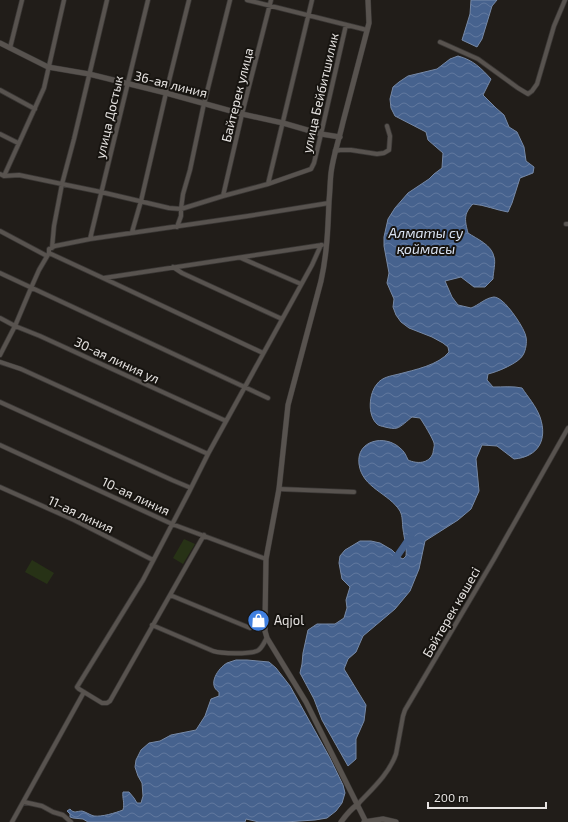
<svg xmlns="http://www.w3.org/2000/svg" width="568" height="822" viewBox="0 0 568 822" font-family="'Exo 2',sans-serif">
  <style>
    .pitch { fill: #273216 }
    .water { fill: url(#water-waves); stroke: #7689a7 }
    .lines { fill: none; stroke-linecap: round; stroke-linejoin: round }
    .river { stroke: #46628e; stroke-width: 7 }
    .minor-casing { stroke: #3a3735; stroke-width: 5.5 }
    .tertiary-casing { stroke: #3a3735; stroke-width: 6 }
    .minor { stroke: #58534f; stroke-width: 4 }
    .tertiary { stroke: #58534f; stroke-width: 5 }
    .labels { text-anchor: middle; stroke-width: 4; stroke-linejoin: round; paint-order: stroke }
    .street-label { font-size: 13px; fill: #e6e3e1; stroke: #171410 }
    .poi-label { font-size: 13px; fill: #e6e3e1; stroke: #171410; text-anchor: start }
    .water-label { font-size: 14px; font-style: italic; fill: #dae3f2; stroke: #171410 }
  </style>
  <defs>
    <pattern id="water-waves" width="16" height="10" patternUnits="userSpaceOnUse"><rect width="16" height="10" fill="#46628e"/><path d="M0 5q4-4 8 0t8 0" fill="none" stroke="#61789e"/></pattern>
  </defs>
  <rect width="100%" height="100%" fill="#211d19"/>
  <path class="pitch" d="M184,539L195,544L183,564L173,558Z
    M32,560L54,573L47,584L25,572Z"/>
  <path class="water" d="M471,0H497L492,6L482,39L477,47L462,40L470,14Z
    M458,56C473,60 481,68 491,79L483,95L496,108L504,115L509,127L517,132L524,147L526,161L534,167L533,173L520,178L512,203L508,212C496,210 485,205 473,204C463,214 465,221 468,233C477,239 492,245 494,257C496,262 493,273 493,279L485,287H474L461,277L445,281L452,297L458,305L471,308C479,305 485,298 494,297C496,297 500,299 502,301C509,306 525,329 526,337C527,342 526,350 523,355C519,363 497,372 488,374L487,380L493,387C503,387 513,386 522,388C528,397 536,406 540,417C548,440 538,457 514,459L497,446L482,445L476,459L479,491L471,509L458,520L425,541L419,569L410,591L395,609L363,636L356,652L348,659L344,669L366,705L364,721L356,739V759L348,766L322,720L314,699L300,673L302,664L303,653L308,630L317,624H335L344,618L347,608L346,600L350,587L342,579L339,563L340,556L345,550L360,541H371L380,543L392,550L399,557L403,559L406,556C407,547 404,538 403,529C402,523 403,517 400,511C389,493 362,488 359,464C356,440 385,434 400,448C404,451 406,455 408,460C417,464 429,464 433,453C433,450 435,446 434,443C433,439 423,422 420,418L412,417C408,420 401,427 397,428C394,429 389,428 385,427C382,426 379,426 377,424C367,415 369,393 377,384C382,377 391,376 399,374C414,370 439,365 449,352L448,347L443,343L432,337L409,328L401,322L396,315L393,307L394,299L387,283L389,273L384,246V237L388,219L395,208L408,193L429,179L434,174L442,168L443,153L428,140L426,132L395,116L391,108L390,99L393,87L399,82L408,76L437,69L450,59Z
    M236,660H247L269,662L276,668L290,686L330,758L343,785L345,793L342,803L336,811L327,818L315,820L285,822H259L246,819L245,822H88L83,819L73,818L70,817V814L67,811L70,809C74,814 77,811 82,811C86,812 90,815 94,816C102,817 115,813 123,810C125,803 122,798 123,792H129L134,798L137,803H141L143,796L142,783L138,776L135,767L136,760L141,750L149,743L160,741L171,735L196,730L205,716L211,699L219,696V692C207,685 218,668 227,663C230,662 233,661 236,660Z"/>
  <g class="lines">
    <path class="river" d="M393,562L411,536"/>
    <defs>
      <path id="minor" d="M247,0L367,30
        M440,42L478,59L518,88L528,94L532,91L537,84L554,26L565,0
        M10,48L22,0
        M0,90L35,109
        M0,134L18,143
        M335,151L340,150H351L377,154L384,153L389,150L390,136L387,126
        M0,174L4,176L44,88L64,0
        M4,176L19,175L62,184L101,192L169,208L181,209L223,196L268,184L311,169L314,163L321,134L346,25
        M268,184L312,0
        M223,196L242,114L271,0
        M566,224H568
        M177,227L181,216V209L183,194L190,170L203,108L230,0
        M0,231L47,256
        M132,232L141,201L166,93L189,0
        M90,239L148,0
        M52,248L54,226L62,184L74,139L107,0
        M49,253L103,278L263,353
        M241,258L301,284
        M173,267L182,273L282,319
        M0,273L268,398
        M104,278L322,245
        M0,318L15,326L40,336L226,421
        M0,355L15,326L31,288L39,270L49,253V249L55,246L90,239L248,216L329,203
        M0,362L21,369L208,454
        M0,402L172,480L191,488
        M0,445L172,524L266,559
        M0,487L74,520L153,560
        M279,489L354,492
        M204,535L110,701L107,703H102L79,689L77,687L143,580L189,492L208,454L312,265L321,245
        M170,595L250,628
        M152,625L213,651C222,654 249,654 257,651C262,649 264,642 267,638
        M24,802L42,806L53,812L63,815L71,822
        M358,804C372,789 389,774 396,754L403,716L405,710L494,559L568,428
        M12,822L84,692"/>
      <path id="tertiary" d="M0,43L48,67L89,74L166,93L242,114L283,123L321,134L340,137
        M341,822C346,815 351,809 358,804
        M364,822L383,819L396,822
        M366,822L306,702L267,638L265,631V622L266,559L279,489L288,405L321,281C327,254 328,228 329,201C330,192 330,182 331,173C333,156 339,140 343,122L369,23L368,0"/>
    </defs>
    <use href="#minor" class="minor-casing"/>
    <use href="#tertiary" class="tertiary-casing"/>
    <use href="#minor" class="minor"/>
    <use href="#tertiary" class="tertiary"/>
  </g>
  <defs>
    <symbol id="shop-disc" viewBox="-11 -11 22 22"><circle r="9.5" fill="#3f7fe0" stroke="#171410"/><path d="M-5-2.5h2.3a2.7 3.5 0 0 1 5.4 0H5L5.5 6h-11ZM-1.5-2.5h3a1.5 2.3 0 0 0-3 0Z" fill="#fff"/></symbol>
  </defs>
  <g fill-rule="evenodd">
    <use href="#shop-disc" x="246" y="608" width="25" height="25"/>
  </g>
  <g class="labels">
    <g class="street-label">
      <text transform="translate(171 84) rotate(14)" y="5">36-ая линия</text>
      <text transform="translate(320 93) rotate(-77)" y="5">улица Бейбитшилик</text>
      <text transform="translate(237 95) rotate(-76)" y="5">Байтерек улица</text>
      <text transform="translate(109 117) rotate(-77)" y="5">улица Достык</text>
      <text transform="translate(117 360) rotate(25)" y="5">30-ая линия ул</text>
      <text transform="translate(136 496) rotate(25)" y="5">10-ая линия</text>
      <text transform="translate(81 514) rotate(25)" y="5">11-ая линия</text>
      <text transform="translate(451 612) rotate(-60)" y="5">Бәйтерек көшесі</text>
    </g>
    <g class="poi-label">
      <text x="274" y="625">Aqjol</text>
    </g>
    <g class="water-label">
      <text x="426" y="238">Алматы су<tspan x="426" dy="16">қоймасы</tspan></text>
    </g>
  </g>
  <path d="M428 802v6h118v-6" fill="none" stroke="#e6e3e1" stroke-width="2"/>
  <text x="434" y="802" font-size="12" fill="#e6e3e1" stroke="#171410" stroke-width="3" paint-order="stroke">200 m</text>
</svg>
